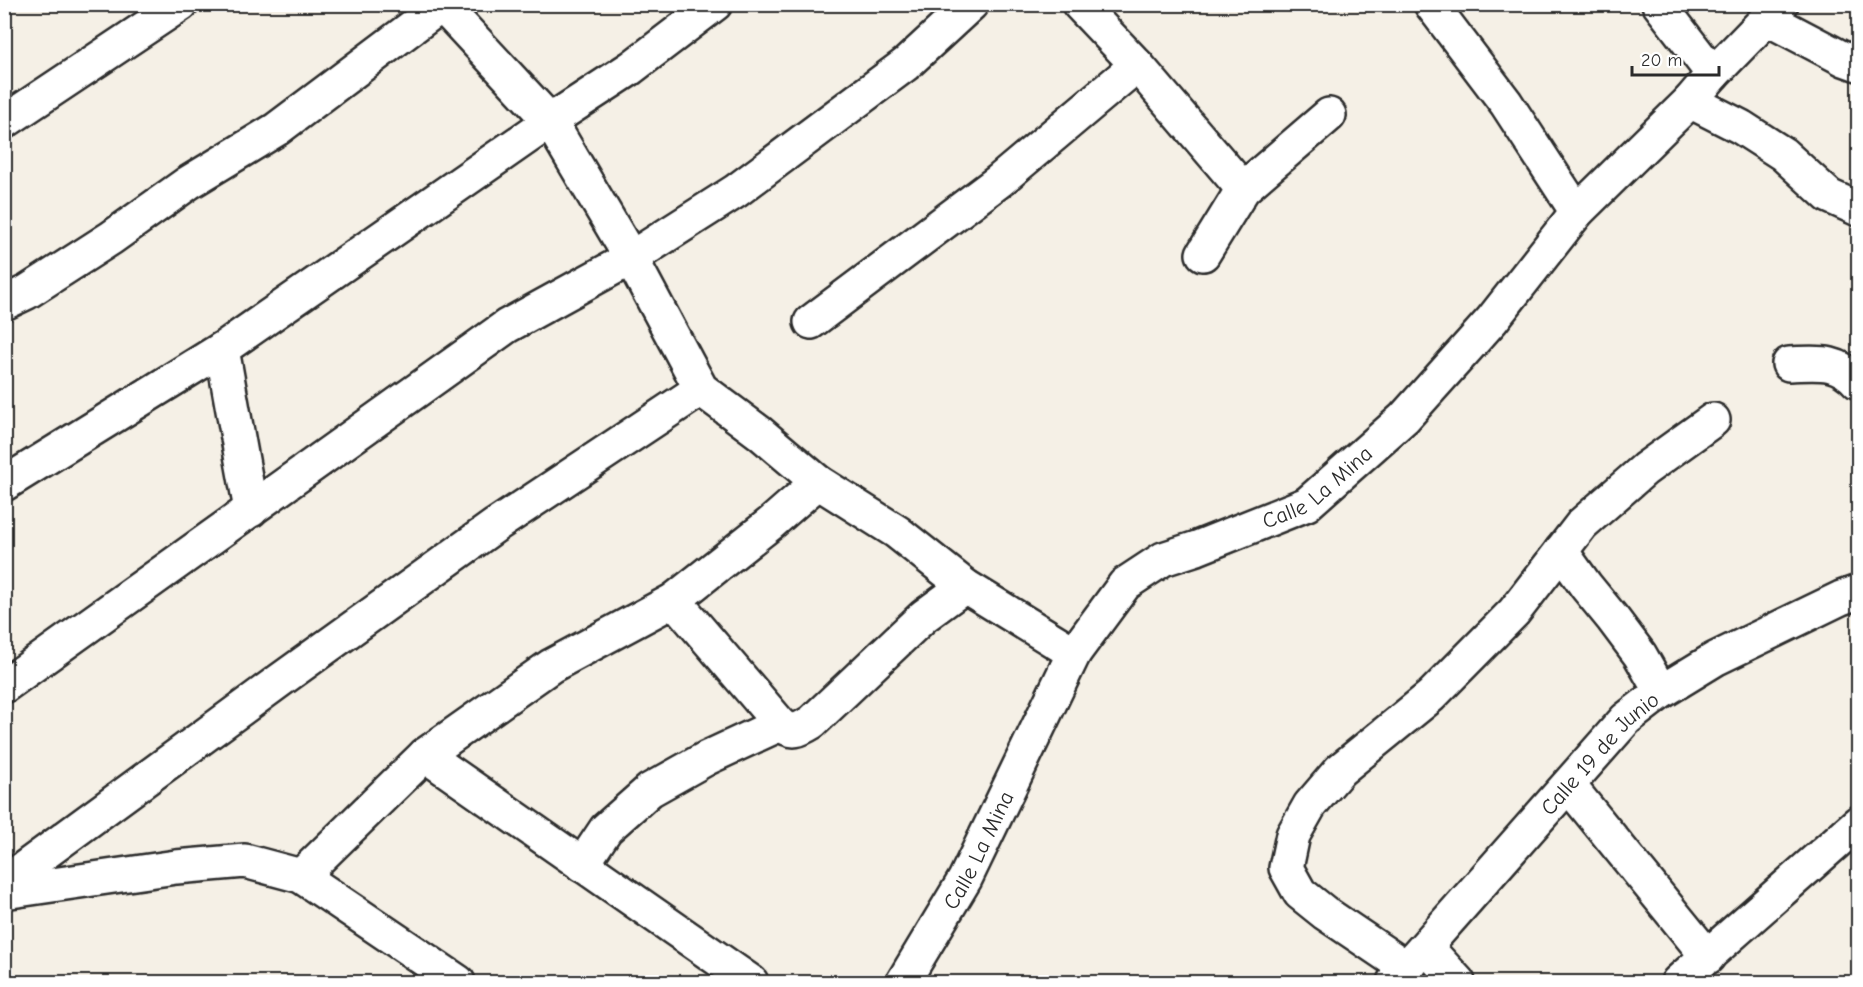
<svg xmlns="http://www.w3.org/2000/svg" width="1863" height="987" viewBox="0 0 1863 987" font-family="'Comic Neue',sans-serif">
  <style>
    .lines { fill: none; stroke-linecap: round; stroke-linejoin: round }
    .minor-casing { stroke: #2b2b2b; stroke-width: 38 }
    .minor { stroke: #fff; stroke-width: 33 }
    .labels { text-anchor: middle; stroke-width: 6; stroke-linejoin: round; paint-order: stroke }
    .street-label { font-size: 22px; fill: #2b2b2b; stroke: #fff }
  </style>
  <rect width="100%" height="100%" fill="#f5f0e6"/>
  <filter id="ink" filterUnits="userSpaceOnUse"><feTurbulence type="fractalNoise" baseFrequency=".0167" numOctaves="2"/><feDisplacementMap in="SourceGraphic" scale="12" xChannelSelector="R" yChannelSelector="G"/><feConvolveMatrix kernelMatrix="1 2 1 2 8 2 1 2 1" color-interpolation-filters="sRGB"/></filter>
  <g filter="url(#ink)">
    <g class="lines">
      <defs>
        <g id="minor">
          <path d="M441,4L550,121L631,68L715,4"/>
          <path d="M1079,4L1137,65L1243,189"/>
          <path d="M1431,4L1506,103L1577,212"/>
          <path d="M1659,4L1713,74"/>
          <path d="M1766,18L1844,59L1858,64"/>
          <path d="M1690,101L1741,127L1783,154L1829,196L1858,209"/>
          <path d="M4,122L181,4"/>
          <path d="M1203,254L1243,189L1329,115"/>
          <path d="M4,303L27,292L111,238L188,183L277,129L443,4"/>
          <path d="M811,322L999,181L1137,65"/>
          <path d="M222,349L251,510"/>
          <path d="M1789,364C1818,363 1837,359 1858,382"/>
          <path d="M818,482L897,532L965,586L1074,653"/>
          <path d="M4,484L222,349L550,121L631,258L701,389L760,433L818,482L770,524L674,600L551,666L425,755L301,876"/>
          <path d="M1561,551L1586,586L1613,619L1640,655L1661,692"/>
          <path d="M674,600L780,724C793,734 799,730 812,722L924,616L965,586"/>
          <path d="M4,686L507,326L631,258L736,191L906,64L971,4"/>
          <path d="M425,755L751,982"/>
          <path d="M1569,786L1708,957"/>
          <path d="M582,865L606,829L650,790L707,758L780,724"/>
          <path d="M4,883L279,681L496,525L701,389"/>
          <path d="M4,892L176,867L245,861L301,876L458,982"/>
          <path d="M1426,947L1458,982"/>
          <path d="M1408,969L1325,913L1300,893L1286,868L1293,835L1310,805L1340,770L1431,696L1514,612L1582,524L1645,469L1713,420"/>
          <path id="s1" d="M903,982L965,879L1074,653L1125,584L1163,559L1197,548L1307,504L1404,418L1492,320L1577,212L1690,101L1713,74L1781,4"/>
          <path id="s2" d="M1394,982L1626,719L1661,692L1715,659L1841,598L1858,592"/>
          <path d="M1678,982L1858,823"/>
        </g>
      </defs>
      <use href="#minor" class="minor-casing"/>
      <use href="#minor" class="minor"/>
    </g>
  </g>
  <g class="labels">
    <g class="street-label">
      <text dy="8" stroke="none"><textPath href="#s1" startOffset="674">Calle La Mina</textPath></text>
      <text dy="8" stroke="none"><textPath href="#s2" startOffset="308">Calle 19 de Junio</textPath></text>
      <text dy="8" stroke="none"><textPath href="#s1" startOffset="152">Calle La Mina</textPath></text>
    </g>
  </g>
  <rect width="1863" height="987" fill="none" stroke="#fff" stroke-width="24"/>
  <rect x="12" y="12" width="1839" height="963" fill="none" stroke="#2b2b2b" stroke-width="2" filter="url(#ink)"/>
  <path d="M1632 66v9h87v-9" fill="none" stroke="#2b2b2b" stroke-width="3"/>
  <text x="1641" y="66" font-size="18" fill="#2b2b2b" stroke="#ffffff" stroke-width="4.5" paint-order="stroke">20 m</text>
</svg>
